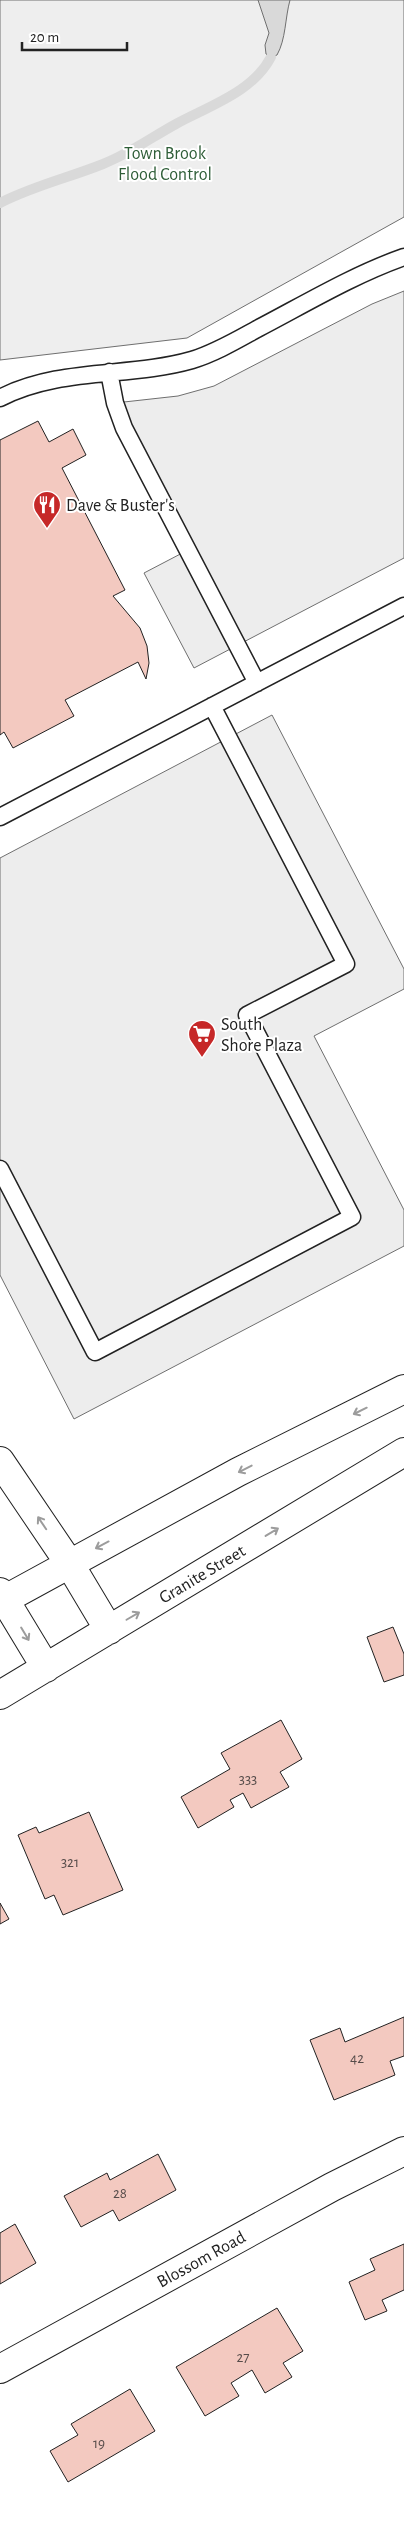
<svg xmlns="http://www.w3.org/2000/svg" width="404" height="2545" viewBox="0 0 404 2545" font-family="'Alegreya Sans',sans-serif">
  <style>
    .green { fill: #eee; stroke: #6f6f6f }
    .parking { fill: #ededed; stroke: #6f6f6f }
    .water { fill: #d9d9d9; stroke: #6f6f6f }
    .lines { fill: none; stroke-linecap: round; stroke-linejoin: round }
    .stream { stroke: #d9d9d9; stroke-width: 10 }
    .building { fill: #f3c9c0; stroke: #222 }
    .lane-casing { stroke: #222; stroke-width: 19 }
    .street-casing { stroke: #222; stroke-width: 30 }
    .secondary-casing { stroke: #222; stroke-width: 30 }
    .lane { stroke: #fff; stroke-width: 16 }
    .street { stroke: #fff; stroke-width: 28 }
    .secondary { stroke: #fff; stroke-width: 28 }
    .oneway { stroke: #9c9c9c }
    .labels { text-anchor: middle; stroke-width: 4; stroke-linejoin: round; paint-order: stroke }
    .number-label { font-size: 15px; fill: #564c4a }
    .park-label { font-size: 18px; fill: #2f5e38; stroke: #fff }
    .poi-label { font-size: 18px; fill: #222; stroke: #fff; text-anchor: start }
    .street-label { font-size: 18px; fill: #222; stroke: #fff }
  </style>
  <rect width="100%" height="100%" fill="#fff"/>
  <path class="green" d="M0,0H404V217L187,338L0,360Z"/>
  <path class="parking" d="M404,291V558L194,668L144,573L188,550L115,403L178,396L214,386L372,304Z
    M272,715L404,969V989L314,1036L404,1210V1246L74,1419L0,1275V858Z"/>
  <path class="water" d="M258,0H290C285,18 286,39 277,55L271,57L266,54L265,45L269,33Z"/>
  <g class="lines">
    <path class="stream" d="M0,203C33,186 68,178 103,164C129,154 152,137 176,124C209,106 253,92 271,57"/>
  </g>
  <path class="building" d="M38,421L49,442L73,429L86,455L62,468L125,590L113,596L140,628L147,646L149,663L146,679L138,662L65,700L74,716L13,748L4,732L0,735V440Z
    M393,1627L404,1654V1675L384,1682L367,1637Z
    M281,1720L302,1759L280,1772L289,1787L251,1808L243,1793L230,1800L234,1807L198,1828L181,1797L230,1769L221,1753Z
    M89,1812L123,1890L63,1915L54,1895L45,1899L18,1835L36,1827L39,1833Z
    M0,1903L9,1919L0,1924Z
    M404,2017V2056L390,2061L395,2075L334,2100L310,2040L340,2028L345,2042Z
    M158,2154L176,2190L119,2221L113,2210L81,2227L64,2196L107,2173L110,2180Z
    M15,2224L36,2263L0,2284V2233Z
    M404,2244V2290L382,2300L387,2311L365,2320L349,2282L375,2270L370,2259Z
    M277,2308L303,2351L283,2363L292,2377L265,2393L252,2370L231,2383L239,2396L205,2416L176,2367Z
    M130,2389L155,2431L68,2482L50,2451L78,2435L71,2424Z"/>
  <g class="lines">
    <defs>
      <path id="lane" d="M109,372L115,403L124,428L257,683
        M0,398C60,367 129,378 192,360C215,353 237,340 257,329C305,304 353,275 404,257
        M0,817L404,606
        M0,1169L95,1352L352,1217L247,1015L346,964L212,706"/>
      <path id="street" d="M0,2369L332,2187L404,2151"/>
      <path id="secondary" d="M0,1461L69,1563L109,1630
        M0,1592L46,1668
        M0,1602L238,1472L404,1389
        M0,1695L404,1452"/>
    </defs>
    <use href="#lane" class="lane-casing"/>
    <use href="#street" class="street-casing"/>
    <use href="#secondary" class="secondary-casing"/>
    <use href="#lane" class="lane"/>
    <use href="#street" class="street"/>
    <use href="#secondary" class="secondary"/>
  </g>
  <defs><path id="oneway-shaft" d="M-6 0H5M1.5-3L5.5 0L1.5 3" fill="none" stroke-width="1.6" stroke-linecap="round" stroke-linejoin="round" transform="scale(1.25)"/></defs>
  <g class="oneway">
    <use href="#oneway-shaft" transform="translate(360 1411) rotate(154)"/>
    <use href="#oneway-shaft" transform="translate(245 1469) rotate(153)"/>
    <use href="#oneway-shaft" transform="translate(42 1523) rotate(-124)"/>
    <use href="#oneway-shaft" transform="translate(272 1532) rotate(-31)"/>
    <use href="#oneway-shaft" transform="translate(102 1545) rotate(152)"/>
    <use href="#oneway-shaft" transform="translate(133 1616) rotate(-30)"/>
    <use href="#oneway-shaft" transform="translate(25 1634) rotate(59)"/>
  </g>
  <defs>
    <symbol id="restaurant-pin" viewBox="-11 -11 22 30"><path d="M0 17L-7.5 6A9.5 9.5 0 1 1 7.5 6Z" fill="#c62828" stroke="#fff"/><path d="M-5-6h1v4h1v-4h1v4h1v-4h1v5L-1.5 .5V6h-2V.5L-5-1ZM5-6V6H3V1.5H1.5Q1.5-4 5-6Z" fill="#fff"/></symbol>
    <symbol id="supermarket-pin" viewBox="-11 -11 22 30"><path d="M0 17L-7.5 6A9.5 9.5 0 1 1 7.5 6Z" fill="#c62828" stroke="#fff"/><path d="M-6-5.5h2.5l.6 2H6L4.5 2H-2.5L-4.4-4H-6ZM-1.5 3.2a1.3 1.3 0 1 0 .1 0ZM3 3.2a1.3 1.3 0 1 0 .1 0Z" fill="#fff"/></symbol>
  </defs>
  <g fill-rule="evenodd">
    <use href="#restaurant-pin" x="31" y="489" width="32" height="43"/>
    <use href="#supermarket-pin" x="186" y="1018" width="32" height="43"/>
  </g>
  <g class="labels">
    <g class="number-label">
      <text x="248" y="1784">333</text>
      <text x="70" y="1867">321</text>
      <text x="357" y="2063">42</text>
      <text x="120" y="2198">28</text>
      <text x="243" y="2362">27</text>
      <text x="99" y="2448">19</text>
    </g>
    <g class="park-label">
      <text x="165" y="159">Town Brook<tspan x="165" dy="21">Flood Control</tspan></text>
    </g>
    <g class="poi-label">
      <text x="66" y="511">Dave &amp; Buster's</text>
      <text x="221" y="1030">South<tspan x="221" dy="21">Shore Plaza</tspan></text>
    </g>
    <g class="street-label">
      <text transform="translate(202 1574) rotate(-31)" y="6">Granite Street</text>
      <text transform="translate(201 2259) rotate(-29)" y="6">Blossom Road</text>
    </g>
  </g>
  <path d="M22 42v8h105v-8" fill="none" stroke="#222222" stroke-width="2.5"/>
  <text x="30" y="42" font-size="15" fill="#222222" stroke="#ffffff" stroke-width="4" paint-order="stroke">20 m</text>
</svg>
